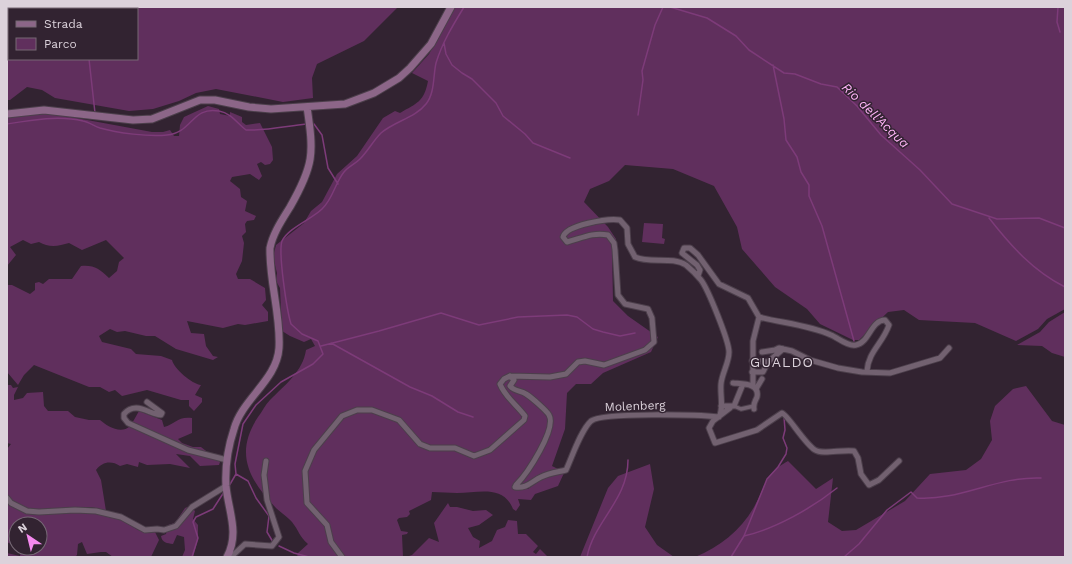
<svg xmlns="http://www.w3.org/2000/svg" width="1072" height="564" viewBox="0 0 1072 564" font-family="'Work Sans',sans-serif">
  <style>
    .green { fill: #602f5d; fill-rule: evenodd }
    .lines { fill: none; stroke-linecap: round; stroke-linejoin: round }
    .stream { stroke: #7d3b79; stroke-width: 1.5 }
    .pedestrian-casing { stroke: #4c3f4b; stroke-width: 5.5 }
    .minor-casing { stroke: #4c3f4b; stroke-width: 7 }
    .secondary-casing { stroke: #4c3f4b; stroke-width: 9 }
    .pedestrian { stroke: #726170; stroke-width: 3.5 }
    .minor { stroke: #726170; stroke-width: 5 }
    .secondary { stroke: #8c6688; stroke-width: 7 }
    .labels { text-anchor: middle; stroke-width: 3; stroke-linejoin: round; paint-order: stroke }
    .street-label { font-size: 12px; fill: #dcd2db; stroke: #322331 }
    .water-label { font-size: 13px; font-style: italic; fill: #fdb2f6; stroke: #322331 }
    .quarter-label { font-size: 14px; letter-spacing: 1px; fill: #dcd2db; stroke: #322331 }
  </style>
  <rect width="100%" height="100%" fill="#322331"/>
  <path class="green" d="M7,7H398L364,41L317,64L312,78L313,98L283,102L216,89L196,93L179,101L153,109L129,111L55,98L42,90L27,87L10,100H7ZM9,9H137V59H9Z
    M455,7H1065V309L1047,319L1038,329L1016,341L975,323L919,320L904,310L888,312L859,340H853L820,324L807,309L775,287L742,249L737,227L714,186L673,169L625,165L609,181L590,189L584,202L608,227L616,239L612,251L613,301L628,316L658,337L651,352L603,373L591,384H576L567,393L565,429L552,466L558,469L539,475L526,485H518L552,424C548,407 531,394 514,389L510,375L498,384C503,397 514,405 522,417V419L489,448L474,454L421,443L400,418L373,408L340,414L312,449L303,471L305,503L325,526L339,557H297L298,553L308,544C299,536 299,531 292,522C288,517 281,513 276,508C249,480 234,453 258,417C262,412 265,405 270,400C285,385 303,371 306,350L315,346L311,339L304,342L290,336L282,331L280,288L276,281L277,273L273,257L276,245L304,223L311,211L322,202L337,174L357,156L383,118L395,111L400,113C417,103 424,102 428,81L412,73L429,54Z
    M208,106L219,109L220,114L230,116V112L242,117V122L246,125L260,123L272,147L273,160L270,164L265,165L261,162L257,164L262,176L259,180L250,174L232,177L230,181L240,189L241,197L247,201L245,211L256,216L254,220L247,221L245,224L246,232L242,236L244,243L242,261L236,274L238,279H250L265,288L266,300L262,305L268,312V321L245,325L238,324L223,328L187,321L191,333L204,334L206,346L213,356L218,357L213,360L176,349L155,336H146L125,331L117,332L110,329L99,336L102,342L131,349L136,354L161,356L172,360C174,369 192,384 201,385L195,395L202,398V402L194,411L189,406V400H181L147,390L122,396L115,390L109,392L100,387H89L34,365L24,375L18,385L7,372V285H12L30,294L35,290V283L39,282L43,284L49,279H72L81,266C95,265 99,269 109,278L117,271L119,262L124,258L106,240L82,250L69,243C59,246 49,248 39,242L31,244L23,240L10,247L16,255L7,266V118L41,113L71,117L152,132H163L170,130L174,136H179L180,125L184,117Z
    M644,223L663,224L662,238L665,239L664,244L642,242Z
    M1065,312V357L1052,353L1042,346L1017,345L1040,332L1049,322Z
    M510,378L512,380L509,386C521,392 548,408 550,423C550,430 537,452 533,459C526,469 520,477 518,489H528L541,479L564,473L558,486L535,494L531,500L518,499L520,505L516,511L513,509C503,484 478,493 457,493C449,493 440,492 432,492L431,500L409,511L410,514L407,517L399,518L397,520L401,531L408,532L407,534L402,535L403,557H343L332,542L329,525L309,502L307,471L315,450L342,417L357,412H372L399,421L419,445L454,449L474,458C488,449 523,432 526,416L505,393L502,384L505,380Z
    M7,385H11L13,388L18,387L14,395V400L23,398L27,393L43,392L44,406L48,411H68L75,417L89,420H100C107,426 121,435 130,426C133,422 136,416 139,411L162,420L164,427C175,424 178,416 192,418V433L178,439L182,443L193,447H201L220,462L219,465L200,466L190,456L176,454L190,468L170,464L147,465L139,462L138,467L127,464L120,466C111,460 102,462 96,470L101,480L106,511C100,509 94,507 88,507C70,508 15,518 7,495C4,486 7,459 7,449L11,444L7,443Z
    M1026,386L1052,421L1065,425V557H695C720,547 741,530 754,507C766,486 764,474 788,461L816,489L833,478L828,522L842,531L856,530L905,501L930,474L966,470L981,459L992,440L990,421L995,406L1013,389Z
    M650,464L654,489L645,527L657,545L674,557H580L608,488L618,476Z
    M7,503L16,508L49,514L88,511L119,518L138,530L146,532L154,530L159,540L151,557H113L106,552H101L87,554L82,542L78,544L77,555L75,557H7V553L20,556L21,550L18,548H40V524H16V547L7,542Z
    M448,503L450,507H457L473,511L486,510L493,515L479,525L468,528L473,537L480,541L479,548L492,541L497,530L505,527L508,520L517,521L518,534H526L538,546L533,552L536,554L540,549L548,557H406L412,555L429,538L439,542L434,523Z
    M190,506L195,511L193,519L198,525V539L193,557H182L185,550L184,537L177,535L173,544C167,543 162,543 161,536L166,534L168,525L175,523L185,508Z"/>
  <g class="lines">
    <path class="stream" d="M77,7L78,9
      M670,7L707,18L736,36L749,50L784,73L795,74L821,84L837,87L857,106L881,135L920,170L952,204L997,219L1039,218L1065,228
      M1058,7L1057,22L1060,32
      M444,43L446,54L452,65L462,73L472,79L496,103L503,116L525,134L533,143L570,158
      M89,59L95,113
      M773,65L784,119L786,140L797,157L801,172L809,185V196L822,226L854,341
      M638,115L643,80L642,71L655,25L663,7
      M7,124C31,120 59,115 83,121C89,122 94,126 100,128C117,133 149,137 167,135C192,133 192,106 219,111C231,113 237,123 246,130C264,131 287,126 306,124
      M314,124L322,135L328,168L338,184
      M989,218C1011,246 1033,271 1065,287
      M331,343L410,387L432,396L458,412L473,417
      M321,346L379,331L441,313L479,325L518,317L567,315L577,317L593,329L603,332L620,336L635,333
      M236,474L248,481L256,498L269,516L267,532L273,542
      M229,486L236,474L235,464L243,424L256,405L281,382L313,364L323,354L318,341L302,334L291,324C287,311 278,253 282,241C288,228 312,219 322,209C333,199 335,183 344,172C348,167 355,164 360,159C368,151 373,141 381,133C395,121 415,118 426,104C435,93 433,76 436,63C442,43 453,25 464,7
      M744,536C775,529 812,508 837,488
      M279,546L294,553L309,557
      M192,557L198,538L193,522L196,517L213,509L224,492
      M587,557C594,521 628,500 628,460
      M731,557L744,536L767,479L778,467L786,454L787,448L783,438L785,430L784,417
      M844,557L859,544L887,510L911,492L917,498C960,501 997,476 1041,478"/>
    <defs>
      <path id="pedestrian" d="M734,406L741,409L754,406"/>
      <path id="minor" d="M698,276L700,270L697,265L682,253L684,248H690L698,255L719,284L748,298L759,317C782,323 809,325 831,335C838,338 849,347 856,345C869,343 871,320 885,320L889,325C883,343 868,352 867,371
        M762,352L775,350L779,348L792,351L810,360L838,368L862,372L890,373L940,358L949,348
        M752,361L768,362
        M752,372H763L768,362L783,349
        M733,383C742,384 760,383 757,397C755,402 753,403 754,409
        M753,386V341L759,317
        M756,389L762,379
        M147,402L162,413L161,415C150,415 136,400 124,414V418L128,423L188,450L227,460
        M721,406H734L743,384
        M730,408L713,421L709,428L715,443L757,430L782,413C788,415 804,443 815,450C823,455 843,449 854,451L858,458L861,474L869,485L879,480L899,461
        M7,498L11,503L27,511L39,512L75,510L96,511L121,517L145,530L157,529L164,530L176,526L192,507L226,486
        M231,557L245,544L272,546L279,537L267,500L264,475L266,461
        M342,557L331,542L327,525L307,503L305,471L314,450L342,416L357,410H372L399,420L420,444L430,448H455L474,456L490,450L524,420L525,416C517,405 505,397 500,384L504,379L510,376L550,377L566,374L578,362L585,361L604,365L645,350L654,342L652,318L648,309L625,304L618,295L615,250L614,243L608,235C593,232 582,238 567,242L563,237C566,225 608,218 620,220L627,228L628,244L635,257C650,264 672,256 686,265C692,270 697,275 701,280C708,289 729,341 729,352C729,363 722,373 721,384C720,396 724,408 719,417C700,415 602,412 591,421C581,430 572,457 566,470C558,472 549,473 541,477C532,481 527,489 515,487L516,485C527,474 557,429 549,415C547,411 531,397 526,394C521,390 515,392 510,386L514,380L510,376"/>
      <path id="secondary" d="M7,114L44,110L133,120L152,119L200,100H215L249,107L271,109L345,104L374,93L399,78L410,68L431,44L451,7
        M227,557C240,533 228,510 226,486C225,467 228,447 234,429C242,399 277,380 279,348C281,315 269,281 270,248C273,233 282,220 290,207C314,165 314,154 307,107"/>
    </defs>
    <use href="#pedestrian" class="pedestrian-casing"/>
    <use href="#minor" class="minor-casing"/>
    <use href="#secondary" class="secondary-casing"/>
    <use href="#pedestrian" class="pedestrian"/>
    <use href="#minor" class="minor"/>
    <use href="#secondary" class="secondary"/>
  </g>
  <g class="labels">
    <g class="street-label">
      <text transform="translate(635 406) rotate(-2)" y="4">Molenberg</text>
    </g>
    <g class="water-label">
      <text transform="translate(876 115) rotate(44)" y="5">Rio dell'Acqua</text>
    </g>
    <g class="quarter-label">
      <text x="782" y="367">GUALDO</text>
    </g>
  </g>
  <rect width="1072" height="564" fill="none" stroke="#dcd2db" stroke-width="16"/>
  <rect x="8" y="8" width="130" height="52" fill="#322331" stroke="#766975"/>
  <rect x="16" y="21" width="20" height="6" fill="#8c6688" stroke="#766975"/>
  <text x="44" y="28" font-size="12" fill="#dcd2db">Strada</text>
  <rect x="16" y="38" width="20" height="12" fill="#602f5d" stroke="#766975"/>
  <text x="44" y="48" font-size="12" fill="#dcd2db">Parco</text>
  <g transform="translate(28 536) rotate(325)"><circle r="19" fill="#322331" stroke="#766975"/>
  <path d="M0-3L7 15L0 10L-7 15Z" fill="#f589ee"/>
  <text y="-6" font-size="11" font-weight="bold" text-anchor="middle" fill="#dcd2db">N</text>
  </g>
</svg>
